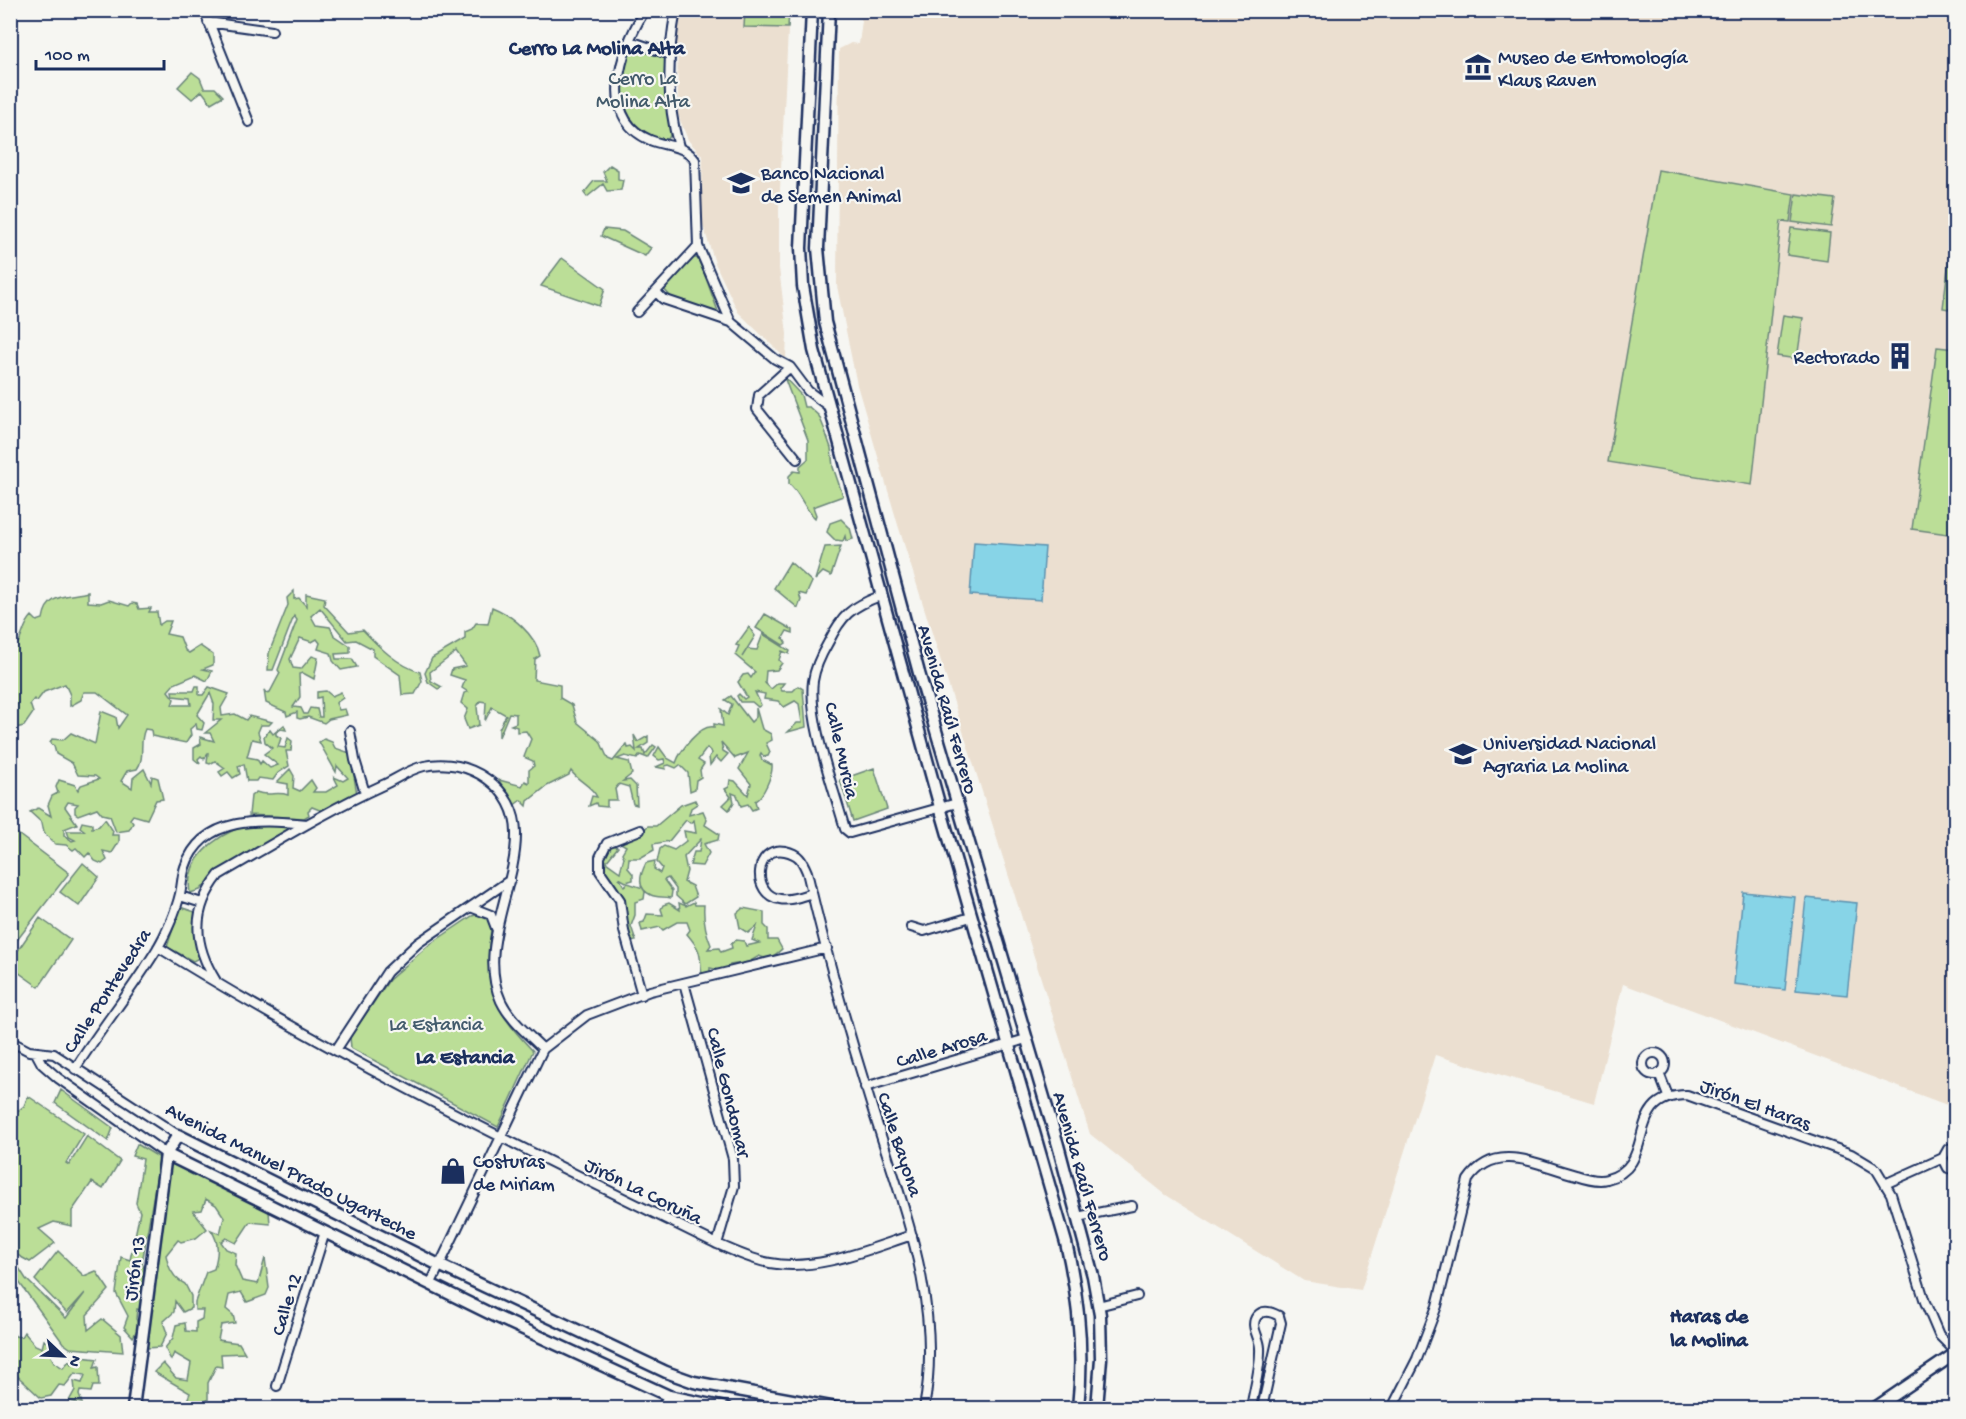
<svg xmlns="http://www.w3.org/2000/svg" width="1966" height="1419" viewBox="0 0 1966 1419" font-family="'Gochi Hand',sans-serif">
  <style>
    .built { fill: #ebdfd0 }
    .green { fill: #bbde97; stroke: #6b867a; stroke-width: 1.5 }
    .water { fill: #87d4e7; stroke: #5c92b0; stroke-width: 1.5 }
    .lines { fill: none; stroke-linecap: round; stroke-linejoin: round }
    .street-casing { stroke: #1b2f5e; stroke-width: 12 }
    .secondary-casing { stroke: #1b2f5e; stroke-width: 15 }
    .street { stroke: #f6f6f2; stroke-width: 8 }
    .secondary { stroke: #f6f6f2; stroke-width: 10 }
    .labels { text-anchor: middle; stroke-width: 4.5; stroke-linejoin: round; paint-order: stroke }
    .poi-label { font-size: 20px; fill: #1b2f5e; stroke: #f6f6f2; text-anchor: start }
    .park-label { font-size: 20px; fill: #435b6c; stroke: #f6f6f2 }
    .street-label { font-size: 20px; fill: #1b2f5e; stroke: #f6f6f2 }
    .neighbourhood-label { font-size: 21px; font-weight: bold; fill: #1b2f5e; stroke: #f6f6f2 }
  </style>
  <rect width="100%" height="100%" fill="#f6f6f2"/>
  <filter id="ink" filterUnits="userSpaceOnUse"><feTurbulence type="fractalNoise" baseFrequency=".0167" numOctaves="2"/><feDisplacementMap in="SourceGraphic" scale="12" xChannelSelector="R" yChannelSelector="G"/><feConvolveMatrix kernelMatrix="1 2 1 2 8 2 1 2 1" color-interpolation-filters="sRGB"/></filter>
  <g filter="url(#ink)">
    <path class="built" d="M843,10L1955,11V1108L1623,984L1594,1103L1435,1055L1361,1290L1304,1281L1166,1195L1090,1134L898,525L857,385L837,286L839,49L851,43L859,44L862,20Z
      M682,11H789L779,209V268L787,334L786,359L738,312L715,263L701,219L703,157L688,140L678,115L677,36Z"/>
    <path class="green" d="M745,11H789L788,28L744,27Z
      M631,46L665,57L670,136L668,139C633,140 620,114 621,82C621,71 628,57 631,46Z
      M192,72L200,78L204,88H215L223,96L211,103L202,91L192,99L178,87Z
      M610,165L618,170V179L623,180L621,190L607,191L603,184L587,197L584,193L594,181H607L603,172Z
      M1658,170L1794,194L1790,222L1781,221L1752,485L1608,462Z
      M1796,194L1835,199L1831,227L1792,222Z
      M1954,219L1956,220L1955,310L1943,308Z
      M1791,228L1830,233L1827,261L1787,255Z
      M604,229L623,231L651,248L645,256L601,236Z
      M692,257L699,259L719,314L671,297L663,288Z
      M562,258L605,289L599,306L541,286Z
      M1783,315L1803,318L1797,359L1777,356Z
      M1937,347L1955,349V535L1912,529Z
      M784,377L801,395L804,407H809L819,416L824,428L831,448L833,467L843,496L813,507L816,515L815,518C802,506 801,494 789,484V476L794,471L800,472V466L808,459V440Z
      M841,519L850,528L853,539L846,541L845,536L843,541L835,540L827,532L830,523Z
      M841,546L831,576L823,572L815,580L825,547Z
      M790,562L812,582L806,595L799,593L801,600L798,608L774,588Z
      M294,591V599L299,598L306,606V594L325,598L324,605L349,632L363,630C379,647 397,665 420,672L422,681L415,694L402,695L400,675L373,656V649L356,640L347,641L320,608L311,616L316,625L330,627L334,635L350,646V653L335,654L336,659H352L357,667L341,670L333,661L331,653L318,649L320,643L317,639L312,642L300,638L290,659L293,668L301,669L312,656L318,658L314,679L303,673L299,674L300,697L293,707L301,708L304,714H307L310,708L317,709L319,717H322L321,697L317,698V692L326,691L332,696L341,692L343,698L336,703L339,710L345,709L347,715L329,719L324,723L308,717L300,719L297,718V712L287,716L286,712L266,703L264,690L266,693L270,692L280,673L278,670L297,620L294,616L273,670H268L269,653L288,605L287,598Z
      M88,592V602L101,603L109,600L129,606L132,603L137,604L139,609L151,608L149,612H157L159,625L165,621H171L166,634L180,637L185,650L189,653L200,646L213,655V665L203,669L212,671L207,681L195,675L174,684L168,691L174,699L172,705H191L190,698L173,696L172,691H194L196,686H199V695H203L209,687L229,694L221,708L222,716L235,714L246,720L249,716L272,722L269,725H261L258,732L261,741L252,739L247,757L257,759L260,764L262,761L270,768L278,765L264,754L272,748L265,742L264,736L270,730L273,734L284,725L286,730L281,729L276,732V735L281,738L278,747L285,748L288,738L292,741L291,751H286L289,766L278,773L273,780L258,778L256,781H247L244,764L238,766L240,774L233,778L228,772L222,776L219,772L225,768L215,761L210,764L207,763L208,754L204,759L201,756L198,759L200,764L194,759V748L201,744L200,737L214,741L210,733H205L221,720H213L214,704L210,693L197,715L204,723L202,730L197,729L196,724L190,729L191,735L186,743L152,736L151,730L145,729C138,744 146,756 137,769L127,771L121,781L132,788L133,778L144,769L151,783L152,776L158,778L163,799L156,800L147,819L133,815L130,819L133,823L129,830L116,832L110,816L102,814L97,808L78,815L75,813V807L78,804L68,802L65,807L77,824L64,829V835L72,841L75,840L69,837L67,831H85L80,827L82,822L92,824V828L99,826L105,819L113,831L112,835H119V842L112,853L103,851L107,860L102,864L95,861L89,853L85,857L76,848L73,850L66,845L55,844L44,833L42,823L30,812L38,808L51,816L48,805L52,796L58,793L56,787L59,780L75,785L78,790L81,785L99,779L95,776L78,775L72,763L56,754L54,746L50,743L52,739L63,740L71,733L95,744L101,711L116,717L118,728L127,715L97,692H84L81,700L70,706V695L65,684L44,692L37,701L34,699L30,704L33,713L24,726L11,729V651C25,639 21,627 32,616L37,621L43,619C47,592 69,597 88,592Z
      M492,607C512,615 536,635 540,656L535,659L534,680L560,685V698L572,705L577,722L600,741L608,759L613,761L627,744L628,748L632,747L636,751L634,735L638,742L648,736V743L639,749H643L645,755L653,745L656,747L648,758L640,755L637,759L625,756L617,759L629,762L632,774L623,781L630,780L636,786L637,805L633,804L629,787L619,784L615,789L617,800H607V807L597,806L596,803L589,806L592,796L597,797C592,786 579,782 571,771L569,775L547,786L528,801L527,806L521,800L513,806L499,780L522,786L525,781L529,783V770L534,766L533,761L524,757L531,739L526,731L517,732V727L511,725L516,723V714L509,713L499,737V729L506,715L492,707L485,721L486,702L480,701L477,707L479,725L468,729L464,719L468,709L461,703L464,693L468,692L462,688L465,680L450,675L452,669L466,666L456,652L430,672L431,681L442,687L438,689L428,682L425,673L432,658L465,639V632L472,629L476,623L488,624Z
      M765,614L793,630V633L787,631L783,638L786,643L783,645L756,628Z
      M749,627L755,636L742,657L747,649L757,650L763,634L790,651L789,654L782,651L779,660L782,663L777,670L766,671L765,683L771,689L778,683H784L780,688L782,691H793L798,686L803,689L806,727L788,732L797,723H802L799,704L795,701L784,707L778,701L764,699L765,694L755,692L761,705L758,707L752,702H740L737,696L739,694L744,699L747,697L738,682L743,675L748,674L751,678L755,672L735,655L739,646L736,645Z
      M731,696L751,722L756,717V708L762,729L771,734L772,740L766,743L770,752L768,756L764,757L761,753L760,755L762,760L772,765C773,775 763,797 755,801L757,808L752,810L748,804L741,806L737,795L732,793L734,802L729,810L723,805L731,797L725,789L729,787L730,780L735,781L748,795L751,784L739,769L748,753L735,758L721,742L723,751L728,754L721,762L716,757L710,765L709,757L712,753L707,748L698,760L704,764L700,770L701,777L696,780L695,789L690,791L688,773L680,765L676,768L669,765L665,766L666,769L656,767L665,763L664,759L659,760L654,756L659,747L667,758L676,763C680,751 700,724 714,727V724L723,726L721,709L728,715L732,704L725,700Z
      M324,739L332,742L335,748L350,753L357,794L322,811L312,807L308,811L309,815L304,818L249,815L251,796L256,792C268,797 277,791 288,795V784L277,782L290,769L294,776L293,788L300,791L311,780L316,788L313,792H326L338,785L334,777L343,781L348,778L337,766L336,772L319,742Z
      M874,768L887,809L853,821L840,780Z
      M695,800L697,804L691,808L689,815L703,811L707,820L705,825L719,834L718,840L704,844L709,853L702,866L690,865L694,852H699L701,839L684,857L687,871L684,882L692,886L696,897L685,904L676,896V889L668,878L664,880L672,891L671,898C664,896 657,898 651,895C636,888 640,875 646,863L655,861L654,869L660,873L662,868L657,862L660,849L664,846L674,850L686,841L684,831L696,833L694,820L690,823L686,820L669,841L653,844L654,850L640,858H629L628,868L633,874V880L626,882L619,878L624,886L628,883L643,888L645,892L644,899L635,902V915L631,926L636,941L630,942C627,928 626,912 621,899C615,883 587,860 612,845L618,847L606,862L620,872L624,857L622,853L626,846L617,841L640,833L648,826H656L681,805Z
      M286,824L293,829L220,869L200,890L190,893C184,860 215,836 244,826C256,822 273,824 286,824Z
      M10,828L69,873L11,948H10Z
      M83,863L99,877L79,906L60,892Z
      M694,902L695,905H704C703,918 706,933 711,945L708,949L719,948L721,952L732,948L731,944L736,940L744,941L746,946L759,943L752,940L757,926L748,933L740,928L737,913L743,908L764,912V925L768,929V940H777L782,949C774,956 769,961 759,956L749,962L730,965L729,968L719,970L710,968V973L702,975C699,953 703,953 687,934L690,930L687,922H677L663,930L660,927L642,931L640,923L644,922L647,914L663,915L661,909L663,905L669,903L680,910L679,903L686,906Z
      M180,907L198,913L199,958L193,961L167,947Z
      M480,914L488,917C494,927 489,937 489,948C489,1000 499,1015 533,1051L498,1127L351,1048L350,1037L389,980L429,945L472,916Z
      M40,918L71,940L39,987L11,967L10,962Z
      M61,1090L113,1128L108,1141L55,1103Z
      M28,1096L84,1134L66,1163L69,1165L87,1136L120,1161L103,1189L92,1182L72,1211V1226L54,1222L39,1229L55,1243L30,1262L10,1251L11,1116L24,1106Z
      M137,1144L160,1158L142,1263L144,1269L140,1310L137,1309L136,1319L139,1326L133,1337L124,1327L128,1316L116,1293L121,1257L130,1260L140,1212L136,1203L143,1159L132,1156Z
      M170,1160L269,1211L270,1224L250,1222L236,1243L226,1238L221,1242L226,1249L236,1253L235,1265L242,1281L258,1284L265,1258L269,1288L266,1295L247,1302L241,1292L229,1295L226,1309L233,1315L235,1323L221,1325L218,1340L239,1343L245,1353L221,1354L222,1367L216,1366L208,1383V1400L189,1408H175L178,1404L185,1405L190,1393L154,1372L163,1363L176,1378L188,1380L191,1363L174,1353L171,1360L165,1348L173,1338L176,1325L185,1323L186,1331L196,1332V1322L202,1319L203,1310H195V1302L206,1272L214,1269C218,1255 220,1243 211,1230L220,1234L224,1217L216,1205L206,1199L202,1210L193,1211L207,1229L196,1238L181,1242L178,1240L166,1255C168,1267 174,1279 185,1284L191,1296V1308L183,1312L175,1301L174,1312L163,1322L167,1333L160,1347L147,1348Z
      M58,1251L84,1276L96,1271L109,1290L87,1315L88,1330L102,1319L121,1335L123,1352L70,1348L63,1343L11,1271L12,1257L26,1279L66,1318L85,1293L67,1313L35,1280Z
      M10,1329L15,1336L21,1337L24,1332L35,1345L42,1348L44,1340L51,1345L47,1349L54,1362L63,1368L69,1361L71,1364L75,1361L72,1356L97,1359L94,1368L98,1367L99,1386H93L91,1392L80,1391L79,1395L82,1403L69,1401L75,1390L74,1381L82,1383L85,1375L75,1373L65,1386L59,1385L51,1396L41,1398L11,1370Z"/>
    <path class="water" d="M974,542L1045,547L1041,600L970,595Z
      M1743,892L1795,897L1785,990L1734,984Z
      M1806,898L1857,903L1847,995L1796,990Z"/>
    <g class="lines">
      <defs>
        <path id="street" d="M204,10L249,122
          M645,10C622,48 596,117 650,140C666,147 684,144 695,160L698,246L731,322L775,359L790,367L808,391L828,406
          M676,10C667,57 666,102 679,147
          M208,22L272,31
          M630,41L668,54
          M656,292L663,299L731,322
          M637,312L698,246
          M790,367L759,395L757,409L797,459
          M880,596C851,607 842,615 828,643C821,655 815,667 813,681C808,721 834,789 845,829L850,833L957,803
          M350,731L355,760L365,793
          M640,830L607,843L600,857V871L620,900L624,931L642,995
          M812,893C802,896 790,901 780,899C751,895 754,845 785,851C799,854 802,860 807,872C824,945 844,1017 866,1088C897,1193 945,1298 924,1408
          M180,896L202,903
          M473,908L491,915L496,928
          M911,927L924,931L971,917
          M158,947C337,1059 528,1151 717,1244C734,1251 752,1260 770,1263C817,1272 869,1249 912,1235
          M216,981C193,944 191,910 219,875C273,844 326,811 383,785C396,779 410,769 424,766C469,756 517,788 516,835C516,889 477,948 501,1001C510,1020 528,1034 543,1049
          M684,983L733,1159L734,1186L717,1244
          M10,1041L29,1051L54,1054L178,1135
          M336,1050L387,972L418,943L510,880
          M1643 1064a11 11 0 1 1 22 0a11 11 0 1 1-22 0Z
          M36,1053L42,1064L58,1078L166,1154
          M75,1069C101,1028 132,990 157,949C166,934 176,911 180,894C182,885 182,876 185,867C202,815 264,819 307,824
          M1659,1073L1668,1096
          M865,1087L1026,1039
          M1943,1158L1948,1168L1956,1170
          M1885,1184L1943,1158L1948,1149L1956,1147
          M1077,1217L1132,1206
          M431,1283L543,1049L587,1015L650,991L827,948
          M1098,1306L1137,1296
          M277,1386L325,1232
          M661,1408L669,1396
          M1251,1408C1254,1389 1261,1367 1260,1348C1260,1337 1249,1326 1257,1316C1263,1309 1272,1312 1279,1316L1281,1323L1262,1408
          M1392,1408L1417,1359L1437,1306L1468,1180C1496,1140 1537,1165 1576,1175C1585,1178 1598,1182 1607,1179C1660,1166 1621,1096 1687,1095L1851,1154L1876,1169L1891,1194L1925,1302L1939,1335L1956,1352"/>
        <path id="secondary" d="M812,10L801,248L803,286L814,350L940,807L1066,1243C1079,1298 1084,1352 1078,1408
          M829,10L818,248L825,322L919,673L1058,1145L1093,1276L1100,1315L1101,1359L1097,1408
          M166,1154L497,1317L669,1396L726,1408
          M133,1408L166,1154L178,1135L439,1265L666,1372L694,1382L836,1408
          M1875,1408L1956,1353"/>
      </defs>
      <use href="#street" class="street-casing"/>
      <use href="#secondary" class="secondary-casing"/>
      <use href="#street" class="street"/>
      <use href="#secondary" class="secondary"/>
    </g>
  </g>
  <defs>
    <symbol id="museum-bare" viewBox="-9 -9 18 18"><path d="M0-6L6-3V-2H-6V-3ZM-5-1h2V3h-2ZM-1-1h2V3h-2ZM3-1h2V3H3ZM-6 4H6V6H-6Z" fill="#1b2f5e" stroke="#f6f6f2" stroke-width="2.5" paint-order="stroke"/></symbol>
    <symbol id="university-bare" viewBox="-9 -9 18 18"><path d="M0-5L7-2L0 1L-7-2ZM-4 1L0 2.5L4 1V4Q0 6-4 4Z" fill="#1b2f5e" stroke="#f6f6f2" stroke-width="2.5" paint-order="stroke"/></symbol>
    <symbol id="building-bare" viewBox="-9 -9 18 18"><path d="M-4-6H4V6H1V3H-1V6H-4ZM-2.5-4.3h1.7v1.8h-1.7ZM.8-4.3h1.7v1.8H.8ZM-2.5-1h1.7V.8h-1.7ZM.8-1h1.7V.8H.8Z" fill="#1b2f5e" stroke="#f6f6f2" stroke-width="2.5" paint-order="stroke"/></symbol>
    <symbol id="shop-bare" viewBox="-9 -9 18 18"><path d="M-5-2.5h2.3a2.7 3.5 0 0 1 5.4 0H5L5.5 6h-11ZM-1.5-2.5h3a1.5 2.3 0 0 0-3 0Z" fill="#1b2f5e" stroke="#f6f6f2" stroke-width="2.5" paint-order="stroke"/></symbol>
  </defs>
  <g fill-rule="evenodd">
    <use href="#museum-bare" x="1459" y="48" width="38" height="38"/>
    <use href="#university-bare" x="722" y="164" width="38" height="38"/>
    <use href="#building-bare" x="1881" y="337" width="38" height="38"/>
    <use href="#university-bare" x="1444" y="735" width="38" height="38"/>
    <use href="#shop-bare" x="434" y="1152" width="38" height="38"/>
  </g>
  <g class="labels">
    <g class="poi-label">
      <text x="1498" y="63">Museo de Entomología<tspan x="1498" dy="23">Klaus Raven</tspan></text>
      <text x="761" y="179">Banco Nacional<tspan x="761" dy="23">de Semen Animal</tspan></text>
      <text x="1880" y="363" text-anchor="end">Rectorado</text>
      <text x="1483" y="749">Universidad Nacional<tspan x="1483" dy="23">Agraria La Molina</tspan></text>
      <text x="473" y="1167">Costuras<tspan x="473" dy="23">de Miriam</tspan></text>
    </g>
    <g class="park-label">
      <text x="643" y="84">Cerro La<tspan x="643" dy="23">Molina Alta</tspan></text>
      <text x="436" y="1030">La Estancia</text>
    </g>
    <g class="street-label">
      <text transform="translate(949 709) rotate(74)" y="7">Avenida Raúl Ferrero</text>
      <text transform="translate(843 750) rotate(77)" y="7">Calle Murcia</text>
      <text transform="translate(106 990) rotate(-57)" y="7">Calle Pontevedra</text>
      <text transform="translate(941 1047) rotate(-17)" y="7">Calle Arosa</text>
      <text transform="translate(730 1092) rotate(76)" y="7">Calle Gondomar</text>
      <text transform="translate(1756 1103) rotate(20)" y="7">Jirón El Haras</text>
      <text transform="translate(901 1144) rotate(72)" y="7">Calle Bayona</text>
      <text transform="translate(292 1170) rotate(27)" y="7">Avenida Manuel Prado Ugarteche</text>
      <text transform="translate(1084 1176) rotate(74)" y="7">Avenida Raúl Ferrero</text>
      <text transform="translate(644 1190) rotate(26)" y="7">Jirón La Coruña</text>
      <text transform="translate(133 1268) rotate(-82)" y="7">Jirón 13</text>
      <text transform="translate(285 1304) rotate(-73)" y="7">Calle 12</text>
    </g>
    <g class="neighbourhood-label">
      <text x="597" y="54">Cerro La Molina Alta</text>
      <text x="465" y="1063">La Estancia</text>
      <text x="1709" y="1322">Haras de<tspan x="1709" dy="24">la Molina</tspan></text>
    </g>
  </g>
  <rect width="1966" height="1419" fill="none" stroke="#f6f6f2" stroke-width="36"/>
  <rect x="18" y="18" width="1930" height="1383" fill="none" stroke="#1b2f5e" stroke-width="2" filter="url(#ink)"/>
  <g transform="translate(63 1356) rotate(113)" stroke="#f6f6f2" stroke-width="4.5" paint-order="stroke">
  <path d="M0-4.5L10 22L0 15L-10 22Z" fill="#1b2f5e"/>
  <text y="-9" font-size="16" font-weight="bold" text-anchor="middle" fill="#1b2f5e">N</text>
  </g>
  <path d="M36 60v9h128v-9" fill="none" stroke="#1b2f5e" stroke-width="3"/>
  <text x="45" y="60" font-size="18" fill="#1b2f5e" stroke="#f6f6f2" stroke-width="4.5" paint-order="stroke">100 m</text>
</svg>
